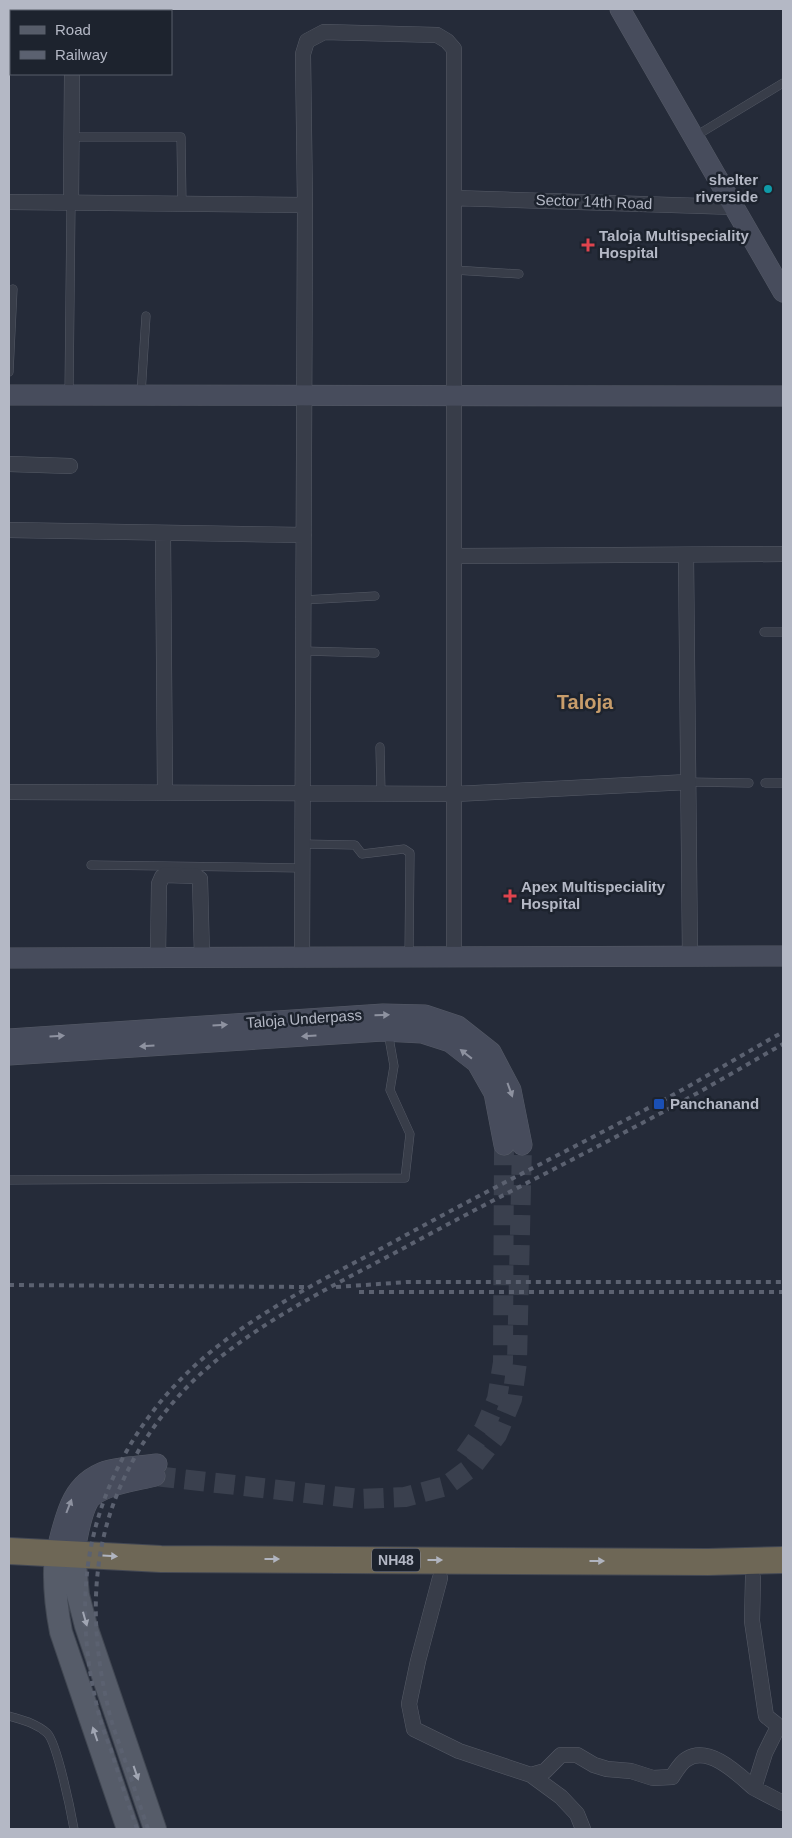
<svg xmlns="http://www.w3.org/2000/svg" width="792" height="1838" viewBox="0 0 792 1838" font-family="Helvetica,sans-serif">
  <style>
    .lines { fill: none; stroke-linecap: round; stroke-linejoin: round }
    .secondary-tunnel { stroke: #3a404e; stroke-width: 20; stroke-dasharray: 20 10; stroke-linecap: butt }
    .lane-casing { stroke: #565b67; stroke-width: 9 }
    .street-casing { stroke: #565b67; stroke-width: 16 }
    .secondary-casing { stroke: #565b67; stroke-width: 21 }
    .primary-casing { stroke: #414752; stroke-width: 24 }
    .highway-casing { stroke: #434854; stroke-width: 28 }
    .lane { stroke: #383d49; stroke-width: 8 }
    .street { stroke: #383d49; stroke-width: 15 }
    .secondary { stroke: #474c5c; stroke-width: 20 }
    .primary { stroke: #565c69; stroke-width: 22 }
    .highway { stroke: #6e6756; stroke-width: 26 }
    .rail { stroke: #5b6170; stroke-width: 4; stroke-dasharray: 5 5; stroke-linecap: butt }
    .oneway { fill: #8e92a0 }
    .oneway2 { fill: #b0b4bf }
    .oneway3 { fill: #a1a6b3 }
    .culture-dot { fill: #0f9aa8; stroke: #1d232e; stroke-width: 2 }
    .health-dot { fill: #e0444e; stroke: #1d232e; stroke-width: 2 }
    .transit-dot { fill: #1a4fb4; stroke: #1d232e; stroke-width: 2 }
    .labels { text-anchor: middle; stroke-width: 5; stroke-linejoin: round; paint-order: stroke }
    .shield { fill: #1d232e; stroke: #878b98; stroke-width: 1 }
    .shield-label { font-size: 14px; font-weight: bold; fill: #b4b8c5 }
    .poi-label { font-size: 15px; font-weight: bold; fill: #b4b8c5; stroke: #1d232e; text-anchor: start }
    .street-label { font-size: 15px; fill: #b4b8c5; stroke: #1d232e }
    .district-label { font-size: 20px; font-weight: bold; fill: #c89d6b; stroke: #1d232e }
  </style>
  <rect width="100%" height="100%" fill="#252b39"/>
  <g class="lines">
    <path class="secondary-tunnel" d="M465,1456L484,1429L497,1399L503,1362L504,1145
      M155,1476L360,1499L405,1497L446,1486L473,1466L497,1435L512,1399L517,1362L522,1145"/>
    <defs>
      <path id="lane" d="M72,137H181L182,204
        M694,137L783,83
        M454,270L519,274
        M9,372L13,289
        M69,394L71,203
        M141,394L146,316
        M303,600L375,596
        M764,632H783
        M303,651L375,653
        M380,747L381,793
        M688,782L749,783
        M765,783H783
        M302,844L355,845L362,854L404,849L410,853L409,955
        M91,865L302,868
        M9,1180L405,1178L410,1134L390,1090L394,1066L388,1032
        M9,1716C22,1720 36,1723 47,1733C57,1742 71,1812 74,1829"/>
      <path id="street" d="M454,198L734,207
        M9,202L305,205
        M71,203L72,74
        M9,464L70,466
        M9,530L304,535
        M163,533L165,792
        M686,555L690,956
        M455,556L783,554
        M9,792L455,794L688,782
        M302,957L305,205L303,54L307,41L324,32L437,35L447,41L454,49V957
        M158,958L159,884L162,877L165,875L196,876L200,879L202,957
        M440,1578L418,1661L409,1704L414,1729L459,1751L531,1775L561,1797L577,1814L583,1829
        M753,1578L752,1621L766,1716L776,1724L777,1729L765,1753L754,1788L783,1803
        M531,1775L545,1771L561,1755H577L594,1765L607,1769L631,1771L653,1778L672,1777C676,1771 681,1762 687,1759C709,1745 738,1774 754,1788"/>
      <path id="secondary" d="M620,9L783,292
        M9,395L783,396
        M9,958L783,956
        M9,1039L383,1014L425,1015L458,1026L491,1052L511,1090L522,1145
        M9,1055L383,1031L422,1033L450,1042L477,1063L494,1093L504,1145
        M56,1553C65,1519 69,1484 106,1471C119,1467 143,1466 157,1464
        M74,1554C78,1537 80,1517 88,1502C98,1485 137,1481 155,1476"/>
      <path id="primary" d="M56,1553C53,1581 56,1606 61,1632L128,1829
        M74,1554L78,1595L86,1626L155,1829"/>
      <path id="highway" d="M9,1551L161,1559L708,1562L783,1560"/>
    </defs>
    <use href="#lane" class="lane-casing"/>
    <use href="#street" class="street-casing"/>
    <use href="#secondary" class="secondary-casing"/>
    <use href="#primary" class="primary-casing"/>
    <use href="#highway" class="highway-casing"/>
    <use href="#lane" class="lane"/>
    <use href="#street" class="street"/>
    <use href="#secondary" class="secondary"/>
    <use href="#primary" class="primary"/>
    <use href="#highway" class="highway"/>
    <path class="rail" d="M9,1285L309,1287
      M336,1287L407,1282H783
      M359,1292H783
      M137,1829C128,1803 119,1777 111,1750C106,1737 101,1724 98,1711C86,1661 81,1609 89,1558C100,1489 134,1426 183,1377C240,1319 325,1279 397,1240C482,1193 569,1150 654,1105C698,1082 740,1056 783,1032
      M148,1829C139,1803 131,1777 122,1752C117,1737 111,1722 108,1707C97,1660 92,1611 99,1562C108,1495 143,1431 191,1383C249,1326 331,1287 402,1249C488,1202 575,1159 661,1113C702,1091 743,1067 783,1044"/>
  </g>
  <defs><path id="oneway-solid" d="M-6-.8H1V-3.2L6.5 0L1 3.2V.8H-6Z" transform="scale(1.25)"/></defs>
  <g class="oneway">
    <use href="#oneway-solid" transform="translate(382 1015) rotate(-1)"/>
    <use href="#oneway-solid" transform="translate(220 1025) rotate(-4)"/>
    <use href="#oneway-solid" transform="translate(57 1036) rotate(-4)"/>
    <use href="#oneway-solid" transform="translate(309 1036) rotate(176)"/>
    <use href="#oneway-solid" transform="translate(147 1046) rotate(176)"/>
    <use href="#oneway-solid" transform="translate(466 1054) rotate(-142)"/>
    <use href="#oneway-solid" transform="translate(510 1090) rotate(70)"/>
    <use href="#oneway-solid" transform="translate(69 1506) rotate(-69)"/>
  </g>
  <g class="oneway2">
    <use href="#oneway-solid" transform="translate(110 1556) rotate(3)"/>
    <use href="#oneway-solid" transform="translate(272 1559)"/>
    <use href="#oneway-solid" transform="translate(435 1560)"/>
    <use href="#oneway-solid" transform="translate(597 1561)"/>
  </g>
  <g class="oneway3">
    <use href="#oneway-solid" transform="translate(85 1619) rotate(74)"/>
    <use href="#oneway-solid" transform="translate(95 1734) rotate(-109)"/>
    <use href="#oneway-solid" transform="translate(136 1773) rotate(71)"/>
  </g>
  <circle class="culture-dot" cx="768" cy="189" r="5"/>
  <g class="health-dot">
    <path d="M585.5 237.5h5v5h5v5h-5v5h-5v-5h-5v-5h5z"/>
    <path d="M507.5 888.5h5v5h5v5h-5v5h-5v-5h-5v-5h5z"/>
  </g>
  <rect class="transit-dot" x="653" y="1098" width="12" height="12" rx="2.5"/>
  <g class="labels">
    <rect class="shield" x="372" y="1548.5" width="48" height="23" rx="4"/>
    <g class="shield-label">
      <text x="396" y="1565">NH48</text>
    </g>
    <g class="poi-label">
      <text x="758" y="185" text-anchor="end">shelter<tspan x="758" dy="17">riverside</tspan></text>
      <text x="599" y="241">Taloja Multispeciality<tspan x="599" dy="17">Hospital</tspan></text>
      <text x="521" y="892">Apex Multispeciality<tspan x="521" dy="17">Hospital</tspan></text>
      <text x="670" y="1109">Panchanand</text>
    </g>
    <g class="street-label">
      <text transform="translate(594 202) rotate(2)" y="5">Sector 14th Road</text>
      <text transform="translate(304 1019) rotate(-4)" y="5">Taloja Underpass</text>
    </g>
    <g class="district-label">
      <text x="585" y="709">Taloja</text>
    </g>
  </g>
  <rect width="792" height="1838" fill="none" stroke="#b4b8c5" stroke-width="20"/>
  <rect x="10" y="10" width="162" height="65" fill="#1d232e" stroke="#595f6a"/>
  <rect x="20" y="26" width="25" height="8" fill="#565c69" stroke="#595f6a"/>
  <text x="55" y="35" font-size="15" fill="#b4b8c5">Road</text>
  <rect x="20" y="51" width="25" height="8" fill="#5b6170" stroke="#595f6a"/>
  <text x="55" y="60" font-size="15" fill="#b4b8c5">Railway</text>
</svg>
